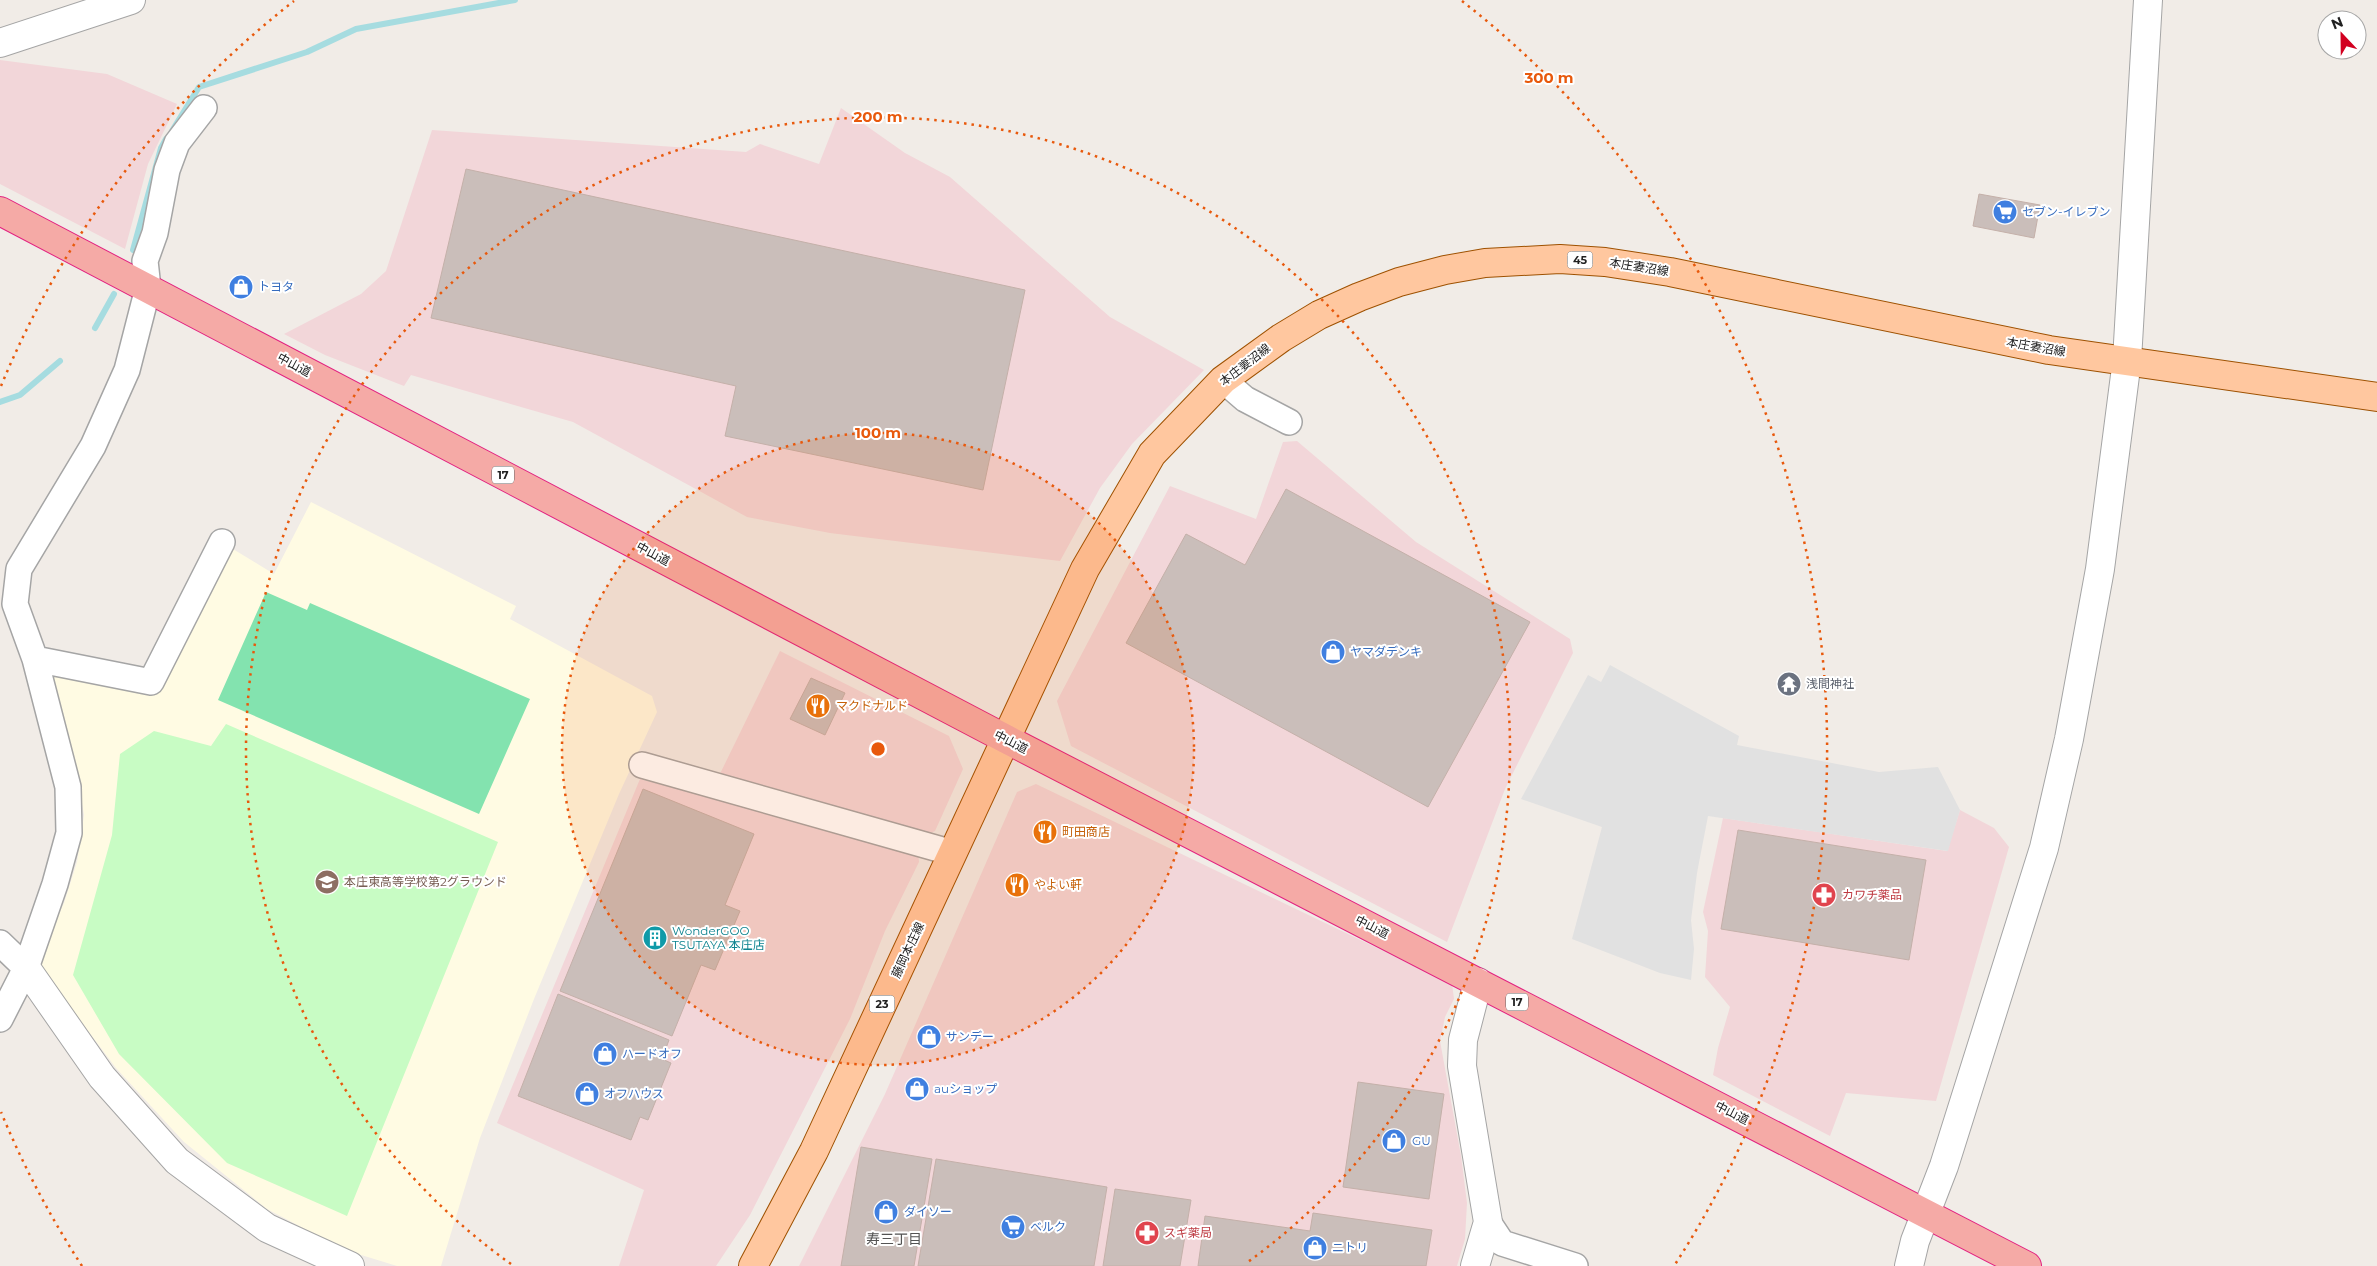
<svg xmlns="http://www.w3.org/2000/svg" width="2377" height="1266" viewBox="0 0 2377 1266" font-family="Montserrat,'Noto Sans JP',sans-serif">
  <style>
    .commercial { fill: #f2d6d9 }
    .education { fill: #fffbe3 }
    .park { fill: #c8fcc4 }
    .pitch { fill: #83e3af }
    .parking { fill: #e1e1e1 }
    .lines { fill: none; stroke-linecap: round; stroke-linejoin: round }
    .stream { stroke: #a6dce0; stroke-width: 6 }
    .building { fill: #cabeba; stroke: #c4b0a9 }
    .minor-casing { stroke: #a5a5a5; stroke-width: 28 }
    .tertiary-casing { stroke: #a5a5a5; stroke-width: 30 }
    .primary-casing { stroke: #9e5100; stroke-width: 30 }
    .trunk-casing { stroke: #e22281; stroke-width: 30 }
    .minor { stroke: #fff; stroke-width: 25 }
    .tertiary { stroke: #fff; stroke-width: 28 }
    .primary { stroke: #ffc79f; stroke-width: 28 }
    .trunk { stroke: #f5aaa6; stroke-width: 28 }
    .ring { fill: none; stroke: #e8590c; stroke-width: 2.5; stroke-dasharray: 2.5 5 }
    .labels { text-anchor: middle; stroke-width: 4; stroke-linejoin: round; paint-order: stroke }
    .shield { fill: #fff; stroke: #646464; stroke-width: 1 }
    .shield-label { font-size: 11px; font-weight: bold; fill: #212121 }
    .shop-label { font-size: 12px; fill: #366cbe; stroke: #fff; text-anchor: start }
    .street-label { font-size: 12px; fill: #212121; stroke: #fff }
    .worship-label { font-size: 12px; fill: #5b616d; stroke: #fff; text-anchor: start }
    .food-label { font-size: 12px; fill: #c56008; stroke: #fff; text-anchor: start }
    .education-label { font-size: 12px; fill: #785e54; stroke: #fff; text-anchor: start }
    .health-label { font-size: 12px; fill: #be3a42; stroke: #fff; text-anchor: start }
    .culture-label { font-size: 12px; fill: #0d838f; stroke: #fff; text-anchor: start }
    .neighbourhood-label { font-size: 14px; fill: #545454; stroke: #fff }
    .centre { fill: #e8590c; stroke: #fff; stroke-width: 2.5 }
    .ring-label { font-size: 15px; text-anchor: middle; font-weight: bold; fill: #e8590c; stroke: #fff; stroke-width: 4; stroke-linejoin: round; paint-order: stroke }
  </style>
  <rect width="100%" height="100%" fill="#f1ece7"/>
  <path class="commercial" d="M0,60L107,74L177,104L148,164L125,249L0,184Z
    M841,108L905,153L950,177L1110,317L1204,370L1132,444L1100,488L1060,561L830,533L747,517L573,422L411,375L404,386L325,355L284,334L361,294L386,271L432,130L746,152L760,144L819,164Z
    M1297,441L1416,542L1570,639L1573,653L1505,789L1447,942L1071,746L1057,701L1170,486L1256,519L1283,442Z
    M780,651L949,736L963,769L935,831L922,837L717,780Z
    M640,779L918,852L919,862L885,931L850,1019L750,1215L716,1266H619L644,1190L497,1123Z
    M1036,784L1452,984L1454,999L1445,1017L1440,1041L1461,1156L1467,1203L1465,1239L1457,1266H799L885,1094L1017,792Z
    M1960,810L1994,828L2009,847L1936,1101L1846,1093L1830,1136L1713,1075L1718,1048L1730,1007L1705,977L1708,931L1703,912L1723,818L1947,851Z"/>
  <path class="education" d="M311,502L516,606L510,619L652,696L657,712L619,794L534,999L480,1138L441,1266H397L345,1250L267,1209L184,1142L116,1068L36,962L64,903L77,862L84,815L75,763L50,683L55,674L152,690L228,546L274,574Z"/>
  <path class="park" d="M226,724L498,842L347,1216L227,1163L119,1054L73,975L112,835L120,754L154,731L211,746Z"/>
  <path class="pitch" d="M266,592L307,610L310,603L530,699L479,814L218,700Z"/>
  <path class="parking" d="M1610,665L1739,736L1737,745L1879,772L1938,767L1960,810L1948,851L1708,816L1697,873L1691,920L1694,949L1691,980L1660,973L1572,939L1602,827L1521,799L1588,675L1601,682Z"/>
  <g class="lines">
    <path class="stream" d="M172,131L199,87L307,52L356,29L515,0
      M133,250L161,148L166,139
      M95,328L114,294
      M0,402L20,395L60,361"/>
  </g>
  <path class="building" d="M466,169L1025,290L983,490L725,436L736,386L431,318Z
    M1979,194L2040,205L2034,238L1973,226Z
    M1286,489L1530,622L1428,807L1126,643L1186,534L1245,565Z
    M811,678L845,693L825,735L790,719Z
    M643,789L754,834L725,905L740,911L715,970L701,965L672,1036L560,991Z
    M1738,830L1926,860L1909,960L1721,929Z
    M558,994L669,1040L662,1059L671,1063L648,1120L640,1117L631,1140L518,1096Z
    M1358,1082L1444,1094L1429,1199L1343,1187Z
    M861,1147L932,1159L914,1266H841Z
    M936,1159L1107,1187L1094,1266H918Z
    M1115,1189L1191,1200L1180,1266H1103Z
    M1313,1213L1432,1230L1426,1266H1198L1205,1216L1310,1231Z"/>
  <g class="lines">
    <defs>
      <path id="minor" d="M1223,380L1245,399L1289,422
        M35,659L151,682L222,542
        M642,765L953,853
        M0,943L26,968
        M0,1019L26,968L55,884L69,833L68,787L35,659L15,604L19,569L93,446L127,370L148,288L145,261L155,233L167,170L177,143L204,108
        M1488,1222L1502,1243L1575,1266"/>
      <path id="tertiary" d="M0,43L131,0
        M26,968L102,1077L177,1161L267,1228L350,1266
        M1475,1266L1488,1222L1462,1066L1463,1040L1478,982
        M1909,1266L1915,1241L1944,1166L2044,848L2069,739L2100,569L2127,360L2148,0"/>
      <path id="primary" d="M753,1266L814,1151L1085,569L1152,454L1223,380L1281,338L1319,315L1359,297L1399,282L1445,270L1485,263L1560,259L1605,262L1670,272L2049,350L2377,397"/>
      <path id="trunk" d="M0,211L1006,739L2027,1266"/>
    </defs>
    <use href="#minor" class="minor-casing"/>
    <use href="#tertiary" class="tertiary-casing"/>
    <use href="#primary" class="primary-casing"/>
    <use href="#trunk" class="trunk-casing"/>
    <use href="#minor" class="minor"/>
    <use href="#tertiary" class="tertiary"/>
    <use href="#primary" class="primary"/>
    <use href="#trunk" class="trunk"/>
  </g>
  <circle cx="878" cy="749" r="316" fill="#e8590c" fill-opacity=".12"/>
  <g class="ring">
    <circle cx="878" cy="749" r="316"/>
    <path d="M511 1264A632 632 0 1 1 1245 1264"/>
    <path d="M82 1266A949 949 0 0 1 1 1112M1 386A949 949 0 0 1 294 1M1462 1A949 949 0 0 1 1674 1266"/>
  </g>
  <defs>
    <symbol id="supermarket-disc" viewBox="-11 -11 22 22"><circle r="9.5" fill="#3f7fe0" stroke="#fff"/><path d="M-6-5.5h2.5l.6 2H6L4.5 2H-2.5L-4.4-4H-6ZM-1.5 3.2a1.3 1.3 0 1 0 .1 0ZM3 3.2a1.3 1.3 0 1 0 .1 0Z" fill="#fff"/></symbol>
    <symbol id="shop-disc" viewBox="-11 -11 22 22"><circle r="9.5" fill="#3f7fe0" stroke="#fff"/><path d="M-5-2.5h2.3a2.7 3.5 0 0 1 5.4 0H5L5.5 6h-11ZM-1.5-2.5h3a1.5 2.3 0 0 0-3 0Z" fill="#fff"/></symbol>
    <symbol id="temple-disc" viewBox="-11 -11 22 22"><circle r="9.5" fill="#6b7280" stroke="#fff"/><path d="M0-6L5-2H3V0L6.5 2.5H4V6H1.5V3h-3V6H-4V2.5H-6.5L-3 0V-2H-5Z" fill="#fff"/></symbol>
    <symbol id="restaurant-disc" viewBox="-11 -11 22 22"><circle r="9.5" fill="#e8710a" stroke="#fff"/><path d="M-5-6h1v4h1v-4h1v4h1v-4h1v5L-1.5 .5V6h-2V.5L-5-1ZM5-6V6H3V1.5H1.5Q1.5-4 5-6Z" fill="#fff"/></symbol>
    <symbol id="school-disc" viewBox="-11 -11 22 22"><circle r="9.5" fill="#8d6e63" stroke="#fff"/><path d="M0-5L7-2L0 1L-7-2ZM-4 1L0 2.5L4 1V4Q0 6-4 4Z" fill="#fff"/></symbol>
    <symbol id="pharmacy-disc" viewBox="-11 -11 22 22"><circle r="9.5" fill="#e0444e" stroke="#fff"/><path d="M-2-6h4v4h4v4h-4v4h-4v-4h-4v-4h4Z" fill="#fff"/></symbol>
    <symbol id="building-disc" viewBox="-11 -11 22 22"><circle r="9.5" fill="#0f9aa8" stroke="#fff"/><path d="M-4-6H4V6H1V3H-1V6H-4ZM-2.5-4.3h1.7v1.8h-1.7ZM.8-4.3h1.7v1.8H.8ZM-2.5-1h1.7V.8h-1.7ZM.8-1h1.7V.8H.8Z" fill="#fff"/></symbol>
  </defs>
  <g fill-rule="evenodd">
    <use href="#supermarket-disc" x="1991" y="198" width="28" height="28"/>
    <use href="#shop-disc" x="227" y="273" width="28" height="28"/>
    <use href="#shop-disc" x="1319" y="638" width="28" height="28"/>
    <use href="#temple-disc" x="1775" y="670" width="28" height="28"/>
    <use href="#restaurant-disc" x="804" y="692" width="28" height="28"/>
    <use href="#restaurant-disc" x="1031" y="818" width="28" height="28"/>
    <use href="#school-disc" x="313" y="868" width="28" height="28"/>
    <use href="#restaurant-disc" x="1003" y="871" width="28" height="28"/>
    <use href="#pharmacy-disc" x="1810" y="881" width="28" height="28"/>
    <use href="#building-disc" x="641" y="924" width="28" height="28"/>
    <use href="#shop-disc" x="915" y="1023" width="28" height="28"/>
    <use href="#shop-disc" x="591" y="1040" width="28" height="28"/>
    <use href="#shop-disc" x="903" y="1075" width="28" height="28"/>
    <use href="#shop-disc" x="573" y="1080" width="28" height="28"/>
    <use href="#shop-disc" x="1380" y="1127" width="28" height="28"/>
    <use href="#shop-disc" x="872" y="1198" width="28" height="28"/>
    <use href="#supermarket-disc" x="999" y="1213" width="28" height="28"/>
    <use href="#pharmacy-disc" x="1133" y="1219" width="28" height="28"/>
    <use href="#shop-disc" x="1301" y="1234" width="28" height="28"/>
  </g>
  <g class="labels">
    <g class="shield">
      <rect x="1567.5" y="251.5" width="25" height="17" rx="4"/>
      <rect x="492" y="466.5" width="22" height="17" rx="4"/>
      <rect x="1506" y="993.5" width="22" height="17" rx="4"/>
      <rect x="869.5" y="995.5" width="25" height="17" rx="4"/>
    </g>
    <g class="shield-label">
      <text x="1580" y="264">45</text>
      <text x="503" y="479">17</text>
      <text x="1517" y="1006">17</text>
      <text x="882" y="1008">23</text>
    </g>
    <g class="shop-label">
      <text x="2022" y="216">セブン-イレブン</text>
      <text x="258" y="291">トヨタ</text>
      <text x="1350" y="656">ヤマダデンキ</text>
      <text x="946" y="1041">サンデー</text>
      <text x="622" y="1058">ハードオフ</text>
      <text x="934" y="1093">auショップ</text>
      <text x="604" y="1098">オフハウス</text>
      <text x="1412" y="1145">GU</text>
      <text x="904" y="1216">ダイソー</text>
      <text x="1030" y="1231">ベルク</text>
      <text x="1332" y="1252">ニトリ</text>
    </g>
    <g class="street-label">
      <text transform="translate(1639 267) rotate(9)" y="4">本庄妻沼線</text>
      <text transform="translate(2036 347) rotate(10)" y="4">本庄妻沼線</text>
      <text transform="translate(294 365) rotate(28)" y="4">中山道</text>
      <text transform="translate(1245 365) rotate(-38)" y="4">本庄妻沼線</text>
      <text transform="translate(653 554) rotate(28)" y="4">中山道</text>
      <text transform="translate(1011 742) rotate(27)" y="4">中山道</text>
      <text transform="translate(1372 927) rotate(27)" y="4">中山道</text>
      <text transform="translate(908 950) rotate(-65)" y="4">藤岡本庄線</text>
      <text transform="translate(1732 1113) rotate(27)" y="4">中山道</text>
    </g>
    <g class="worship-label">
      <text x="1806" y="688">浅間神社</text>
    </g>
    <g class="food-label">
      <text x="836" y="710">マクドナルド</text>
      <text x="1062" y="836">町田商店</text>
      <text x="1034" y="889">やよい軒</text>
    </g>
    <g class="education-label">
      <text x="344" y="886">本庄東高等学校第2グラウンド</text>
    </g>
    <g class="health-label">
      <text x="1842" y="899">カワチ薬品</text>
      <text x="1164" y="1237">スギ薬局</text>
    </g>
    <g class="culture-label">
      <text x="672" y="935">WonderGOO<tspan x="672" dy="14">TSUTAYA 本庄店</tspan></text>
    </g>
    <g class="neighbourhood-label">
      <text x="894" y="1244">寿三丁目</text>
    </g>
  </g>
  <circle cx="878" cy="749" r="8" class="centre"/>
  <g class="ring-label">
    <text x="1549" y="83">300 m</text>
    <text x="878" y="122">200 m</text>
    <text x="878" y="438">100 m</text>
  </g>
  <g transform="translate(2342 35) rotate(338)"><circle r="24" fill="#ffffff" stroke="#a6a6a6"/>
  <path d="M0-4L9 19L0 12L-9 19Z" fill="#d20020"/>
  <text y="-8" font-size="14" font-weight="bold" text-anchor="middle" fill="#212121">N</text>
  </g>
</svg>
